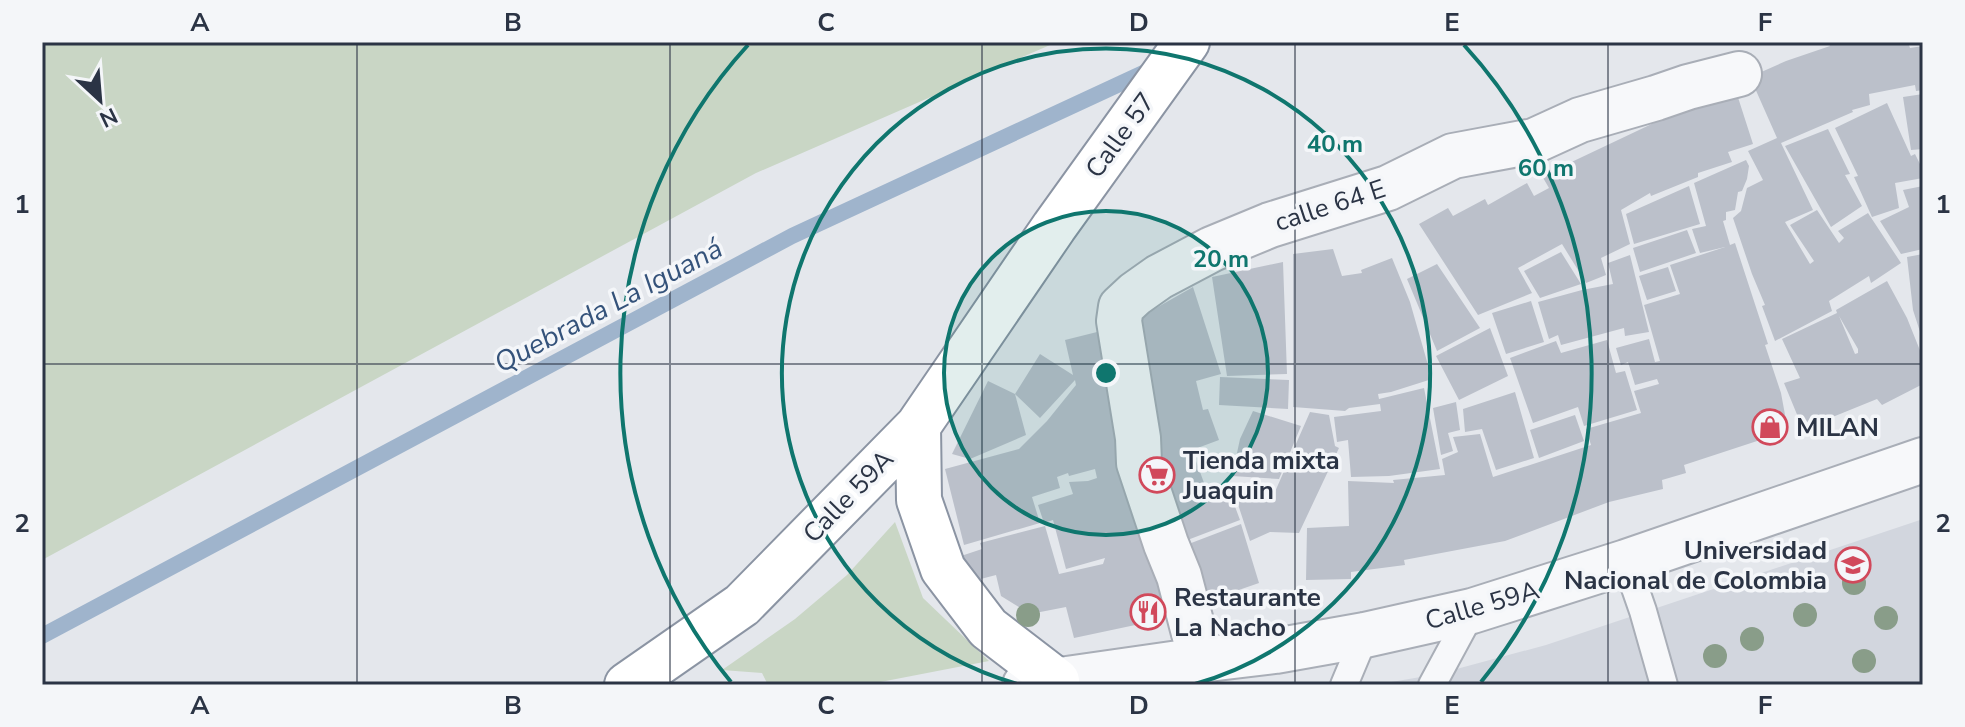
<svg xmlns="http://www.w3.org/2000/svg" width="1965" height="727" viewBox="0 0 1965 727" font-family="'Nunito Sans',sans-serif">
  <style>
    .built { fill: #d2d6de }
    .green { fill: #c9d6c5 }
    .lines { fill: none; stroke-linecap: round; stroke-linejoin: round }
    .stream { stroke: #9fb4cc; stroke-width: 16 }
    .building { fill: #bbc0ca; fill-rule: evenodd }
    .lane-casing { stroke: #a9aeb7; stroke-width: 30 }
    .street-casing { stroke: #a9aeb7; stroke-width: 48 }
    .highway-casing { stroke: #8b94a3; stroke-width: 48 }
    .lane { stroke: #f7f8fa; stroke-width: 26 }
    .street { stroke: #f7f8fa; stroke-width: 44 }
    .highway { stroke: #fff; stroke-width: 44 }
    .tree { fill: #899d89 }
    .grid { fill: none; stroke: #2b3445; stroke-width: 2; stroke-opacity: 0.55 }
    .ring { fill: none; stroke: #0f766e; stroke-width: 4 }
    .labels { text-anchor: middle; stroke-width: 7; stroke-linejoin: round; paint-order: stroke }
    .street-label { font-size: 26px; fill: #2b3445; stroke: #f4f6f9 }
    .poi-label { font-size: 26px; font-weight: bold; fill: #2b3445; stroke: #f4f6f9; text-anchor: start }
    .water-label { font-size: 28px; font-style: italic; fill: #34527a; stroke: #f4f6f9 }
    .centre { fill: #0f766e; stroke: #f4f6f9; stroke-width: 4 }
    .ring-label { font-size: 24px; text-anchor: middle; font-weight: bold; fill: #0f766e; stroke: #f4f6f9; stroke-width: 7; stroke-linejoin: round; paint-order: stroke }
    .neatline { fill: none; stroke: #2b3445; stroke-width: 3 }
    .grid-label { font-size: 26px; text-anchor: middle; font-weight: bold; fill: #2b3445 }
  </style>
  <rect width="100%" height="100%" fill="#e4e7ec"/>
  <path class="built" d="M1923,519V685H1374L1438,674L1546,645Z"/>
  <path class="green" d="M42,42H1057L756,173L42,560Z
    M895,522L923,598L989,661L865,685H768L762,673L722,670L795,619L847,575Z"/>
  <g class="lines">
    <path class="stream" d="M42,636L792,236L1154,68"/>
  </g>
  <path class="building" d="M1833,42H1908L1910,48L1923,46V90L1916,91L1915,85L1869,94L1870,105L1852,110L1853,112L1781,143L1813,210L1785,222L1810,264L1814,261L1790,225L1817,210L1839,243L1844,238L1838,231L1868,213L1901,263L1871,283L1869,276L1829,301L1832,311L1775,341L1762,306L1765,305L1752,274L1733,218L1741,211L1747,188L1763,180L1748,151L1777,138L1750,77L1786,61L1830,46L1829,44Z
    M1734,85L1753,144L1728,152L1732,162L1698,173V177L1651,196L1650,193L1621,210L1630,244L1601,258L1606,275L1586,283L1562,244L1518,268L1532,293L1478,315L1419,224L1448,208L1453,216L1485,199L1488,205L1527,183L1534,196L1549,188L1542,176Z
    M1923,94V149L1911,150L1903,97Z
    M1887,103L1911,156L1915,154L1923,170V178L1895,183L1899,208L1872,217L1854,177L1858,176L1835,128Z
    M1828,129L1850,174L1845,175L1862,206L1831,227L1785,146Z
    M1746,160L1749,166L1747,179L1742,191L1738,192L1735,210L1726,212V220L1723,221L1730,245L1735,243L1768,344L1765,345L1781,393L1788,431L1684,465L1686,473L1662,480L1663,489L1609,502L1505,541L1404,560L1405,565L1351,572V579L1306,580L1307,528L1349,526L1348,481L1394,483L1393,480L1445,475L1442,459L1458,452L1453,437L1480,434L1493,477L1591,445L1586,429L1641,413L1634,391L1659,384L1657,379L1635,385L1628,362L1621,365L1616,348L1649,339L1655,362L1660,361L1644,305L1680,294L1670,265L1725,247L1700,253L1692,229L1706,226L1694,183Z
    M1689,186L1700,224L1634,244L1626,214Z
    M1923,186V249L1901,254L1880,221L1909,207L1903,190Z
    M1687,230L1696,253L1640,272L1633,248Z
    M1333,249L1342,276L1362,273L1361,270L1392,258L1410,302L1432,379L1391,392L1378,394L1379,399L1424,388L1440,469L1389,476L1351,477L1348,440L1337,442L1334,417L1381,411L1380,404L1349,408L1345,411L1293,407V254Z
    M1561,252L1581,284L1540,298L1524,271Z
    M1923,254V338H1922L1913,310L1907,257Z
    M1630,255L1649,332L1625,336L1624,328L1561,345L1558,335L1549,339L1538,302L1582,290L1613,284L1608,263Z
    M1283,262L1287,374L1227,376L1212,277Z
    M1437,264L1480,328L1437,351L1407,279Z
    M1668,267L1676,291L1647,300L1639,276Z
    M1887,281L1907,318L1923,358V384L1882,405L1877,399L1803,429L1784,383L1800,378L1782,339L1837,313L1836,310ZM1839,316L1858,349V353L1855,354Z
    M1193,287L1221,374L1196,381L1203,410L1208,409L1219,440L1192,450L1207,491L1227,485L1240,520L1177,544L1128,324Z
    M1531,301L1544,342L1506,354L1492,313Z
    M1490,328L1508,376L1459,400L1436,356Z
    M1109,329L1173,617L1074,638L1066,607L1030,614L1001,596L996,575L973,581L961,556L982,549L980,543L1045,526L1059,574L1103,564L1105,558L1066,569L1053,520L1044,523L1038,505L1073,494L1069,482L1088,481L1097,478L1095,469L1069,476L1068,473L1057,477L1060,488L1032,497L1040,523L964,545L945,469L1019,449L1047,421L1076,385L1075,380L1040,418L1015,394L1026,435L970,459L952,454L988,381L1015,394L1040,354L1073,375L1065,340Z
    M1607,340L1616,373L1625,371L1637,410L1584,426L1578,407L1533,423L1510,358L1556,341L1561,353Z
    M1220,377L1289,380L1288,409L1219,405Z
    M1515,392L1534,458L1496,470L1482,429L1465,432L1463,409Z
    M1456,402L1460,430L1448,433L1453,451L1441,455L1433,408Z
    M1253,411L1301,426L1279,479L1232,476L1240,439Z
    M1310,412L1329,415L1335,446L1339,448L1299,533L1270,532L1250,541L1231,483L1274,494Z
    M1575,415L1584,441L1539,458L1530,430Z
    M1241,524L1259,583L1207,601L1186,545Z"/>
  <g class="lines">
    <defs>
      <path id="lane" d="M1626,562L1643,611L1664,685
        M1344,685L1365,635
        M1432,685L1472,611"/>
      <path id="street" d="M1195,637L1179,576L1166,544L1139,463L1138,438L1119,321L1121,307L1135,294L1159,277L1212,249L1270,225L1388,188L1453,156L1534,141L1580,120L1656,98L1688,87L1739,74
        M1025,685L1200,660L1275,651L1365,635L1472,611L1626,562L1923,460"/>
      <path id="highway" d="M918,426L919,500L943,569L988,628L1057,681
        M627,685L742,605L918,426L1054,227L1187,42"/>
    </defs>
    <use href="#lane" class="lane-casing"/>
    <use href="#street" class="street-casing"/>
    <use href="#highway" class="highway-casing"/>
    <use href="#lane" class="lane"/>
    <use href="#street" class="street"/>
    <use href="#highway" class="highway"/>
  </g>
  <g class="tree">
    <circle cx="1854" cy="583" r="12"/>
    <circle cx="1028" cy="615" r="12"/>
    <circle cx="1805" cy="615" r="12"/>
    <circle cx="1886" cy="618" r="12"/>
    <circle cx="1752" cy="639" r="12"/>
    <circle cx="1715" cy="656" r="12"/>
    <circle cx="1864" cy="661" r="12"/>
  </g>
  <path class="grid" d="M357,42V685M670,42V685M982,42V685M1295,42V685M1608,42V685M42,364H1923"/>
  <circle cx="1106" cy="373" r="162" fill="#0f766e" fill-opacity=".12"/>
  <g class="ring">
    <circle cx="1106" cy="373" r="162"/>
    <path d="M1017 684A324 324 0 1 1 1195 684"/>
    <path d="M731 682A486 486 0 0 1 748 45M1464 45A486 486 0 0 1 1481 682"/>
  </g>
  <defs>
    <symbol id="shop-ring" viewBox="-11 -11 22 22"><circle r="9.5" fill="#f4f6f9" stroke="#d1495b" stroke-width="1.5"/><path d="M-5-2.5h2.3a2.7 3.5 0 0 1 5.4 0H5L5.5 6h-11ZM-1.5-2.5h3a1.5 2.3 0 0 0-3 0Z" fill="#d1495b"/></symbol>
    <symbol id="supermarket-ring" viewBox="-11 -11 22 22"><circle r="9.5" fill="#f4f6f9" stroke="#d1495b" stroke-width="1.5"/><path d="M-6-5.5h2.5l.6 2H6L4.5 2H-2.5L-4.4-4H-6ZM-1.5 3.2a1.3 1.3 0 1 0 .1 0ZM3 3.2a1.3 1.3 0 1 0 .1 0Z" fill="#d1495b"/></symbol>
    <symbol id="university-ring" viewBox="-11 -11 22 22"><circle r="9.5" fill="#f4f6f9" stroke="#d1495b" stroke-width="1.5"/><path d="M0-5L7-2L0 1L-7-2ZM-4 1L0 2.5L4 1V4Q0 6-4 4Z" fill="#d1495b"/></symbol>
    <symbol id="restaurant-ring" viewBox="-11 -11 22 22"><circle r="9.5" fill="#f4f6f9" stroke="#d1495b" stroke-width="1.5"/><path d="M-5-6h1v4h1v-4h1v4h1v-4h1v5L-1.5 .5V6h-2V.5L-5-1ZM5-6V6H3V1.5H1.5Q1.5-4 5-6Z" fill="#d1495b"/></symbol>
  </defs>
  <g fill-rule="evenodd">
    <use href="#shop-ring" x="1750" y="407" width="40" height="40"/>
    <use href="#supermarket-ring" x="1137" y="455" width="40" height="40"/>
    <use href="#university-ring" x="1833" y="545" width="40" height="40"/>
    <use href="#restaurant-ring" x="1128" y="592" width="40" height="40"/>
  </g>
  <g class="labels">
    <g class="street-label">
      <text transform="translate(1120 135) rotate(-54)" y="9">Calle 57</text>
      <text transform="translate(1330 205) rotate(-18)" y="9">calle 64 E</text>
      <text transform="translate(848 496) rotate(-46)" y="9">Calle 59A</text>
      <text transform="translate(1482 605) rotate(-16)" y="9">Calle 59A</text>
    </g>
    <g class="poi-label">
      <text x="1796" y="436">MILAN</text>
      <text x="1183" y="469">Tienda mixta<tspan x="1183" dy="30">Juaquin</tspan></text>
      <text x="1827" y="559" text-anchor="end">Universidad<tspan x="1827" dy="30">Nacional de Colombia</tspan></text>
      <text x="1174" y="606">Restaurante<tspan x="1174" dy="30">La Nacho</tspan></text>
    </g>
    <g class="water-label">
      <text transform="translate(608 305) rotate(-28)" y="10">Quebrada La Iguaná</text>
    </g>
  </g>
  <circle cx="1106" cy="373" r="12" class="centre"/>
  <g class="ring-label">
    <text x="1335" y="152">40 m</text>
    <text x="1546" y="176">60 m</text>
    <text x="1221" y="267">20 m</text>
  </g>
  <rect width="1965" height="727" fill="none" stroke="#f4f6f9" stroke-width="88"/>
  <g transform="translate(100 100) rotate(154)" stroke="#f4f6f9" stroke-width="6" paint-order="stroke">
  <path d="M0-6L14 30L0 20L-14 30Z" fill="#2b3445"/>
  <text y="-12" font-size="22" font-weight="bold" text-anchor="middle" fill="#2b3445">N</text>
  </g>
  <rect x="44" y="44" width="1877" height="639" class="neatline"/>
  <g class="grid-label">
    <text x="200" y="31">A</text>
    <text x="513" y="31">B</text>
    <text x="826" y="31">C</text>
    <text x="1139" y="31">D</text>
    <text x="1452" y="31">E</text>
    <text x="1765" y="31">F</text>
    <text x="22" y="213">1</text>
    <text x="1943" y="213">1</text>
    <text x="22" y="532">2</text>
    <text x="1943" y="532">2</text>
    <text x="200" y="714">A</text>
    <text x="513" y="714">B</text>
    <text x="826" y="714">C</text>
    <text x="1139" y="714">D</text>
    <text x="1452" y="714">E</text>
    <text x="1765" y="714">F</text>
  </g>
</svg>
